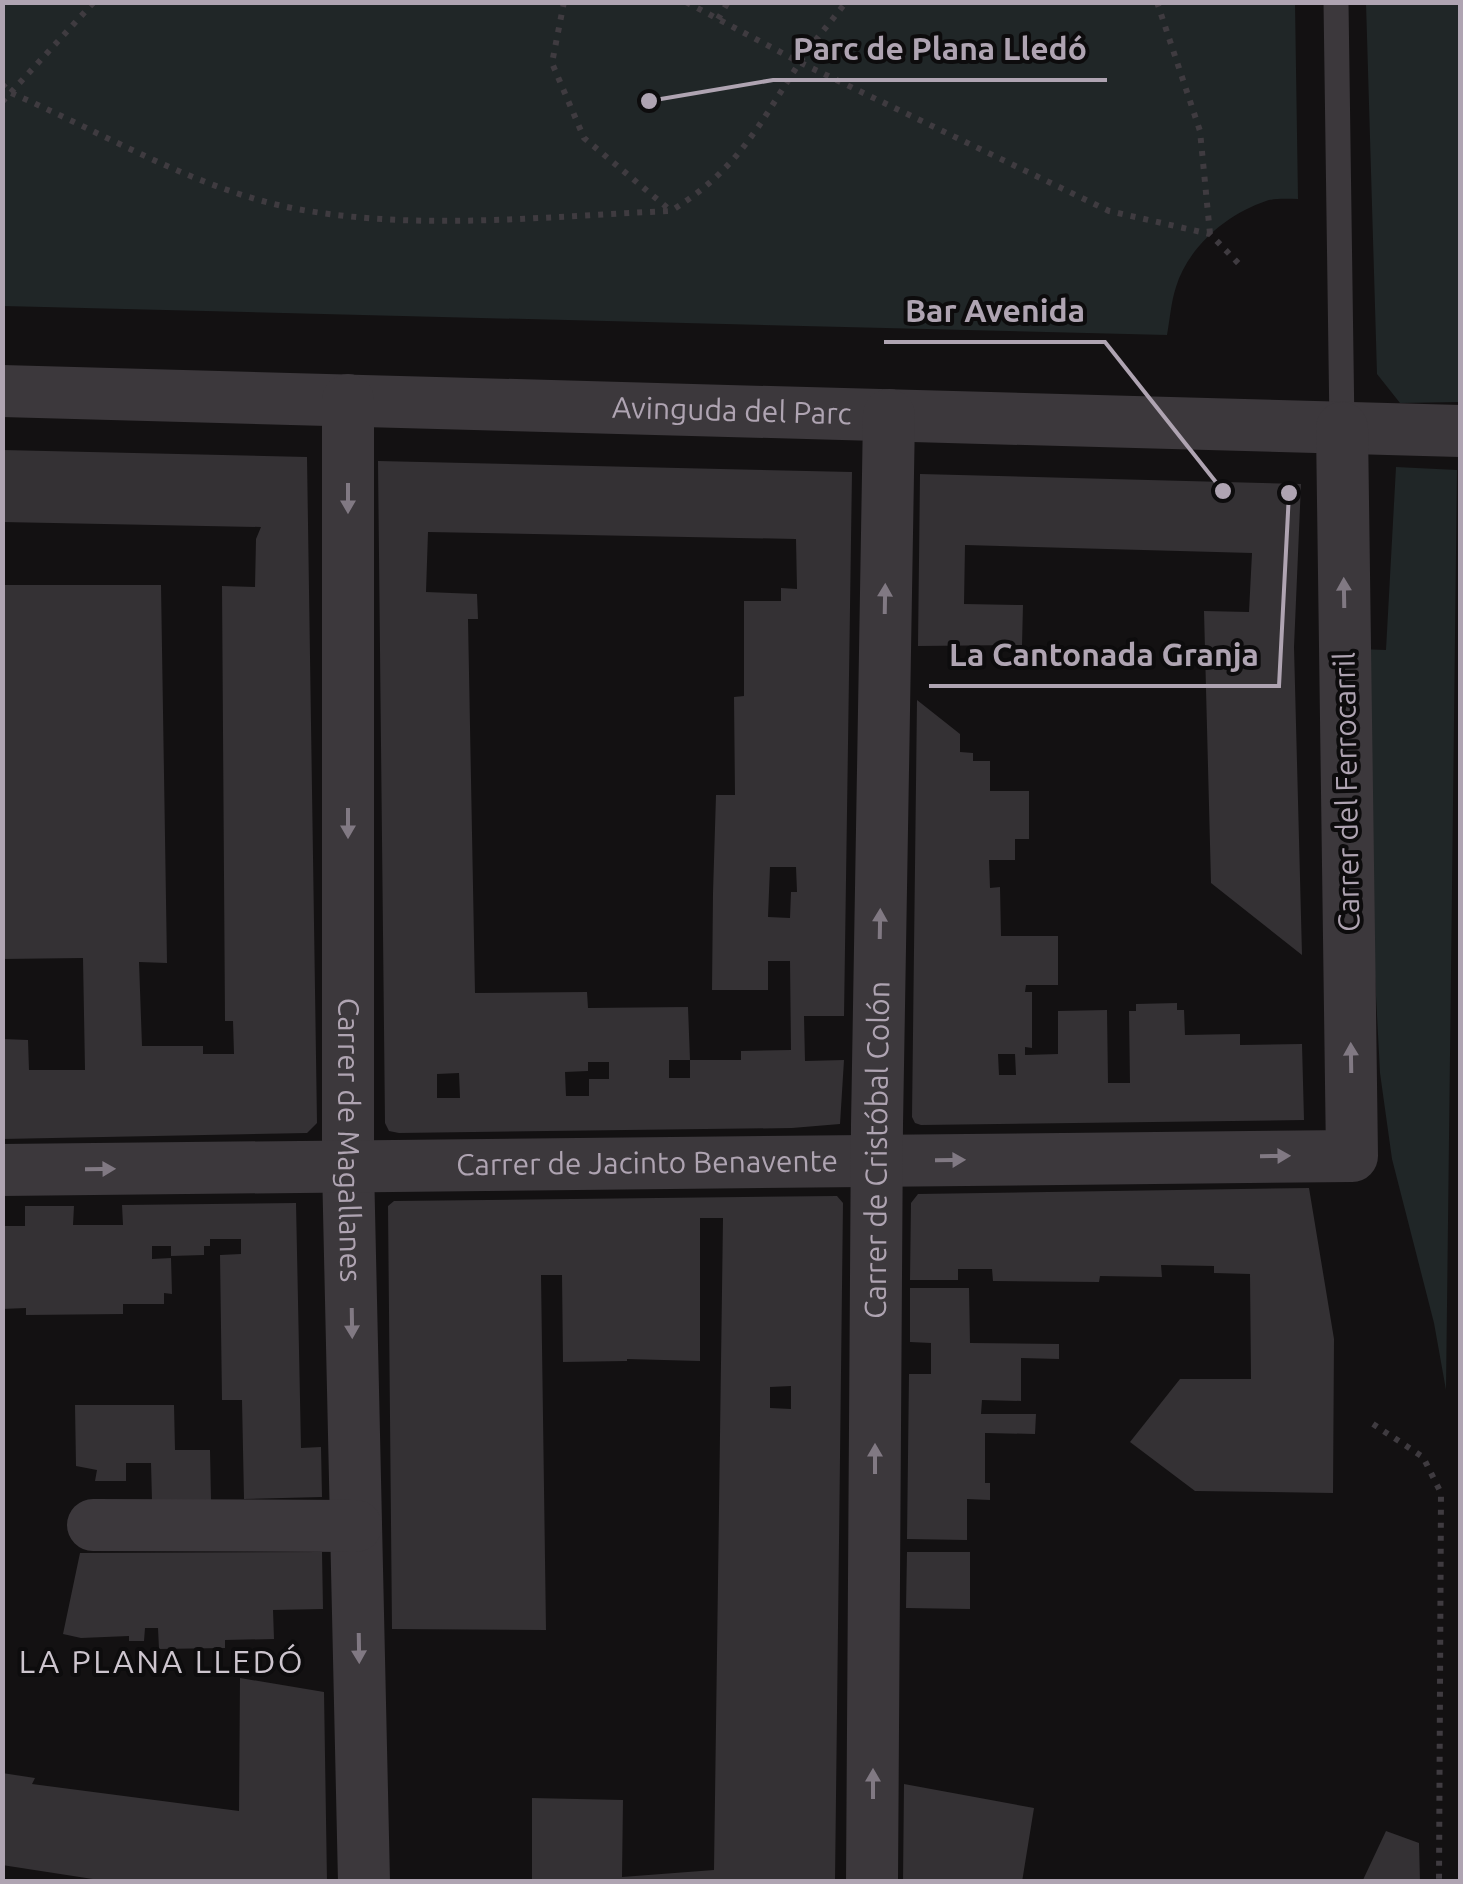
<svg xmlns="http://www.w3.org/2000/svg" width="1463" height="1884" viewBox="0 0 1463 1884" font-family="Ubuntu,sans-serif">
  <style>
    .green { fill: #202627 }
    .building { fill: #343134; fill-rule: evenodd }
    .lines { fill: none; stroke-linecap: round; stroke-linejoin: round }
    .path { stroke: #3f3b40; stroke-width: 6; stroke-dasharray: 5 8; stroke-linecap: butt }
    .service { stroke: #3c383c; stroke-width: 25 }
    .minor { stroke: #3c383c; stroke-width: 52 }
    .oneway { fill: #817983 }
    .labels { text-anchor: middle; stroke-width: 8; stroke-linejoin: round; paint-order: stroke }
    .street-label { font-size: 30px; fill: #afa4b2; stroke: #0d0c0d }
    .neighbourhood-label { font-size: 32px; letter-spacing: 2.5px; fill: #cdc5ce; stroke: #0d0c0d }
    .leader { fill: none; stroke: #afa4b2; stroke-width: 4 }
    .callout-dot { fill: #afa4b2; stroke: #0d0c0d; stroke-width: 4 }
    .callout-label { font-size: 32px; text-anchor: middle; font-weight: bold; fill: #afa4b2; stroke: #0d0c0d; stroke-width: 8; stroke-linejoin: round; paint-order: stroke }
  </style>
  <rect width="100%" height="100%" fill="#131112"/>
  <path class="green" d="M3,2L1295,3L1298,199C1288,199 1275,198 1266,201C1227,214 1188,247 1176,287C1171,302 1170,319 1167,335L3,306Z
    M1366,3H1460V402L1400,403L1377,374Z
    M1396,467L1457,470L1446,1390L1434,1323L1392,1159L1380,1073L1358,649L1386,650Z"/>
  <path class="building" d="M2,450L307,457L317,1123L307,1133L2,1139V1039L28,1040L29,1070H85L83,958L2,959V585H161L167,963L139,962L142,1046H203V1054H234L233,1021H225L222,586L255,587L256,539L261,527L2,522Z
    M378,461L852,472L844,1016H804L805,1061L844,1060L840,1124L792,1128L399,1133L389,1131L385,1123ZM428,532L796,539L797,589L781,588V601H744V696L734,697L735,795H716L713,893L712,990H768V961H790L791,1050L741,1051V1060H690V1078H669V1060H690L688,1007L588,1008L587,992L475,993L468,619H478L477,594L426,592ZM770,867H796L797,892H791L790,918L768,917ZM588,1062H609V1079H589V1096H566L565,1072L588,1071ZM459,1073L460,1098H437V1074Z
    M920,474L1301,484L1294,647L1302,955L1211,883L1204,611L1249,612L1252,553L965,545L964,604L1023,605L1022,645L918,646Z
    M917,700L960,734V752L973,753V761H990V791H1029V839H1015V860H989L990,888L1000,887L1001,936H1058V985H1026L1025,992H1032V1048L1025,1047V1055L1058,1054V1011L1107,1010L1108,1083H1130L1129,1011H1136V1004L1177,1003V1010H1184L1185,1035L1240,1034V1045L1302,1044L1304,1120L921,1125L915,1123L912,1117ZM998,1054H1015L1016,1075H999Z
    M1309,1188L1334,1339L1333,1493L1195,1491L1130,1442L1180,1379H1251L1250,1274L1214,1273V1266L1161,1265L1162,1277L1100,1276L1099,1282L993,1281L992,1269H958V1280H910L911,1203L918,1194Z
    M837,1196L843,1203L835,1882H532V1798L623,1800L622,1877L714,1870L723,1218H700V1361L627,1359V1361L563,1362L562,1275H541L546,1630L392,1629L388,1206L394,1201ZM791,1386V1409L770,1408V1387Z
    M296,1203L301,1448L321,1447L322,1497L244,1499L242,1400H222L220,1255L241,1254V1239H210V1246H204V1255L171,1256V1246H152V1259L171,1258L172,1294L164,1293V1304H123V1314L26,1315V1308L2,1309V1226H25V1206H74L73,1225H123L122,1205Z
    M910,1288H969L970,1343L1059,1344V1359L1021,1358V1401L982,1400L981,1414H1036L1035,1434L985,1433V1483H990V1500L967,1499V1540L907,1539L909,1374H931V1343L910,1342Z
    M75,1405H174L175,1450H210L211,1500L152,1501L151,1463H126V1481H95L97,1470L76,1466Z
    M322,1552L323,1609L273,1610L274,1639L225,1640V1648L159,1649L158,1628H145L144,1641H129V1636L81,1638L63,1634L80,1553Z
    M907,1552H970V1609L906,1608Z
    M240,1678L324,1692L327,1882H112L2,1865V1773L35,1778L32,1784L239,1811Z
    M904,1784L1034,1808L1022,1882H903Z
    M1386,1831L1419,1843L1420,1882H1362Z"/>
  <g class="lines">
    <path class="path" d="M564,2L552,63L584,138L670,210
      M686,2L799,62L1109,211L1210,234L1240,265
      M1157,2L1200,131L1210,234
      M718,19L728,2
      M2,84L11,93C102,132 193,188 292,208C415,232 546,216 671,211C738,169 757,128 798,65C812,43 830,23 846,2
      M2,102L94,2
      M1373,1424L1423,1457L1441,1493L1439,1882"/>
    <path class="service" d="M1336,2L1342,428"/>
    <g class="minor">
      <path id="s1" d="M2,391L1460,431"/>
      <path id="s2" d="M348,400V1166L364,1882"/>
      <path id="s3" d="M2,1170L1352,1156L1342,428"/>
      <path d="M93,1525L356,1526"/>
      <path id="s4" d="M872,1882L877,1125L889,415"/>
    </g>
  </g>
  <defs><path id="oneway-solid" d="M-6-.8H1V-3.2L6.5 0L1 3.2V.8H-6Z" transform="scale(2.5)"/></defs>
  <g class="oneway">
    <use href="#oneway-solid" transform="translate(348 498) rotate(90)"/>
    <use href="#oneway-solid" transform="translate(1344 593) rotate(-91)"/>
    <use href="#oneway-solid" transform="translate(885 599) rotate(-89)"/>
    <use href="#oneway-solid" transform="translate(348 823) rotate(90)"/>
    <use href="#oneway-solid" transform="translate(880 924) rotate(-89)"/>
    <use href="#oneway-solid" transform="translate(1351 1058) rotate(-91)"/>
    <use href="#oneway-solid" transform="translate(1275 1156) rotate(-1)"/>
    <use href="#oneway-solid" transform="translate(950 1160) rotate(-1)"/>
    <use href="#oneway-solid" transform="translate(100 1169) rotate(-1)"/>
    <use href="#oneway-solid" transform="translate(352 1323) rotate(89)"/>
    <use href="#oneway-solid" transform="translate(875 1459) rotate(-90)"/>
    <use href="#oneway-solid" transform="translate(359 1648) rotate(89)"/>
    <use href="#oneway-solid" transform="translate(873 1784) rotate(-90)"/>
  </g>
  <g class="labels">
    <g class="street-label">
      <text dy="10" stroke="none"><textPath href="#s1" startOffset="730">Avinguda del Parc</textPath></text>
      <text transform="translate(1347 792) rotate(-91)" y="10">Carrer del Ferrocarril</text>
      <text dy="10" stroke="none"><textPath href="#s2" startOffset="740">Carrer de Magallanes</textPath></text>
      <text dy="10" stroke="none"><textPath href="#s4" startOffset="732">Carrer de Cristóbal Colón</textPath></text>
      <text dy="10" stroke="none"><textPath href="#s3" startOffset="645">Carrer de Jacinto Benavente</textPath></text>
    </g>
    <g class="neighbourhood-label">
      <text x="162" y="1673">LA PLANA LLEDÓ</text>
    </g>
  </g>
  <path class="leader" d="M649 101L773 80H1107M1223 491L1105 342H884M1289 493L1279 686H929"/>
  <g class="callout-dot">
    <circle cx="649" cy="101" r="10"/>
    <circle cx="1223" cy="491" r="10"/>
    <circle cx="1289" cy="493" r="10"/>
  </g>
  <g class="callout-label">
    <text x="940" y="60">Parc de Plana Lledó</text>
    <text x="995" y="322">Bar Avenida</text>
    <text x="1104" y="666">La Cantonada Granja</text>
  </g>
  <rect width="1463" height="1884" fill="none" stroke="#afa4b2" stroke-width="10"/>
</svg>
